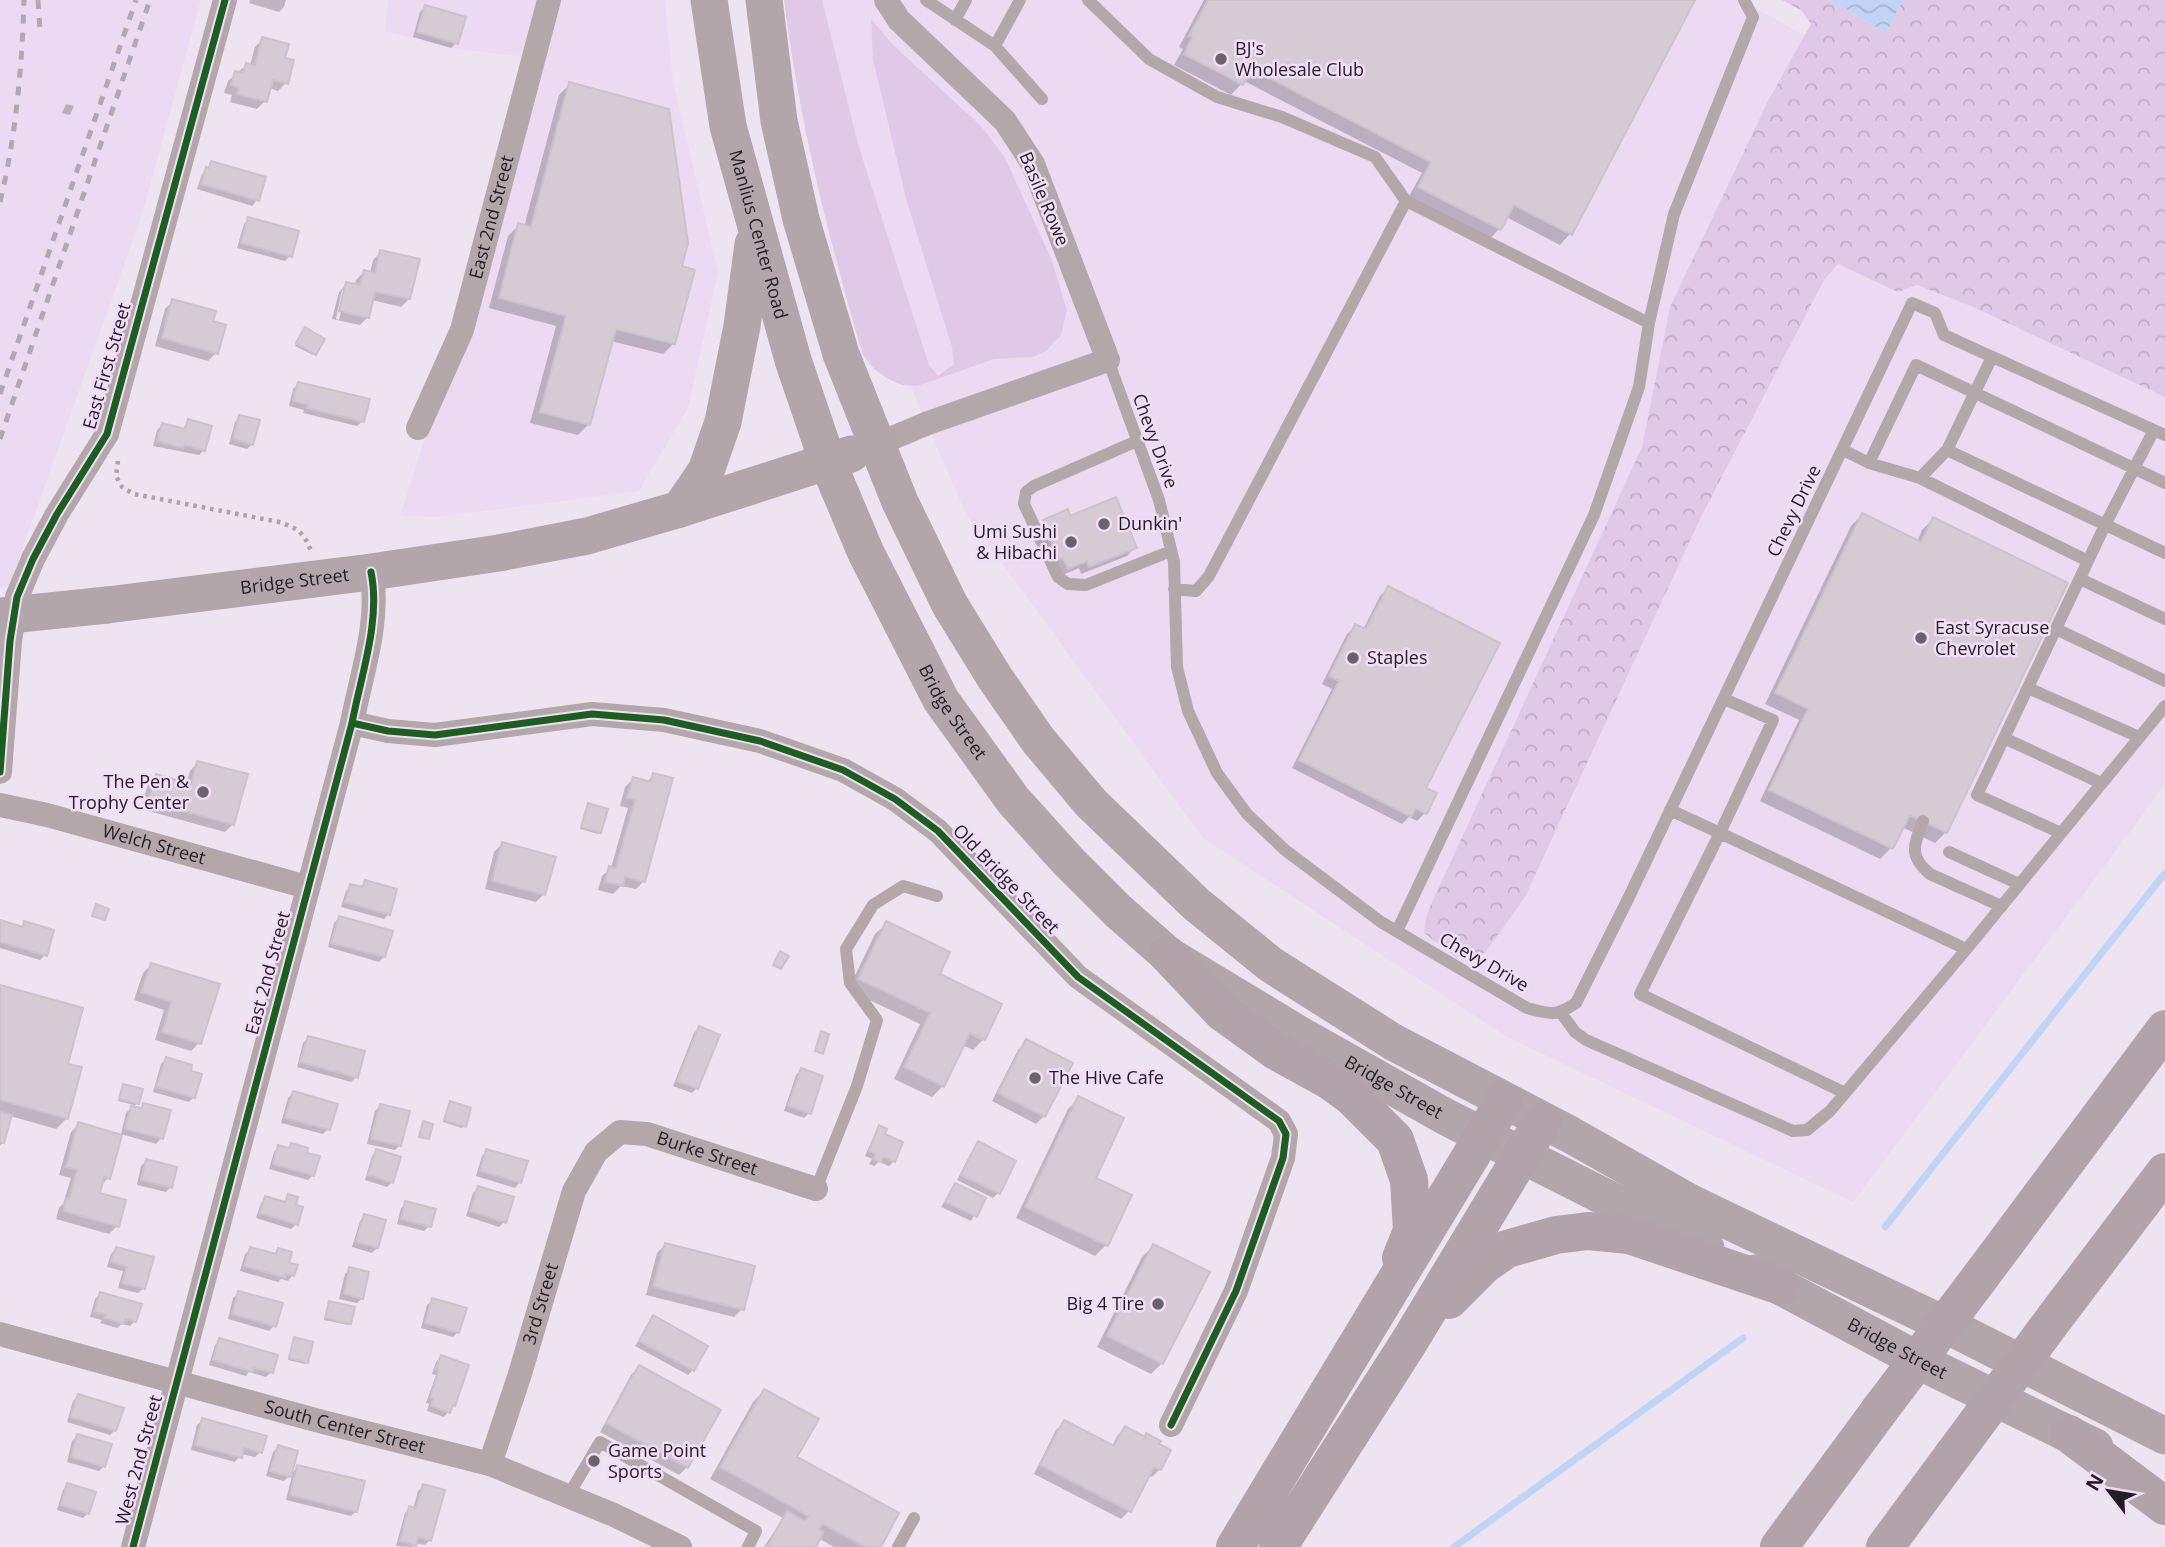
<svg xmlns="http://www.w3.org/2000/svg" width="2165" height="1547" viewBox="0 0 2165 1547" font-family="'Open Sans',sans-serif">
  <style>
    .built { fill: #ecdaf2 }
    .grass { fill: #e0c9e7 }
    .forest { fill: url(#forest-crowns) }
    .water { fill: url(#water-waves) }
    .shadow { fill: #0003; fill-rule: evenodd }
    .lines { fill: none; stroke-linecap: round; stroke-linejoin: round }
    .stream { stroke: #c2d4f5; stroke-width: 7 }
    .building { fill: #d6cbd5; stroke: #ccc2cc; stroke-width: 2 }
    .path { stroke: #ada2a5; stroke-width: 4.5; stroke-dasharray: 3.5 5; stroke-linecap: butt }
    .lane { stroke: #b3a7aa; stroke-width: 12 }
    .street { stroke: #b3a7aa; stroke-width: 24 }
    .secondary { stroke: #b3a6aa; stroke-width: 37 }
    .highway { stroke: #b2a2a9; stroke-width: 38 }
    .rail { stroke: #b2a8ae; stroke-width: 5; stroke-dasharray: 9 9; stroke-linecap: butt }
    .secondary-bridge { stroke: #b3a6aa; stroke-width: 37 }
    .highway-bridge { stroke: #b2a2a9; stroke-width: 38 }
    .cycleway-casing { stroke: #f1ddf7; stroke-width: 11 }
    .cycleway { stroke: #1b5e20; stroke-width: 7 }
    .poi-dot { fill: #6a626c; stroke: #f1ddf7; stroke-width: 2.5 }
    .labels { text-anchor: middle; stroke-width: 5; stroke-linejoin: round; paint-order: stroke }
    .poi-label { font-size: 18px; fill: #231c25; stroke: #f1ddf7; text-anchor: start }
    .street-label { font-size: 18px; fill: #231c25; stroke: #f1ddf7 }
  </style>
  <defs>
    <pattern id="forest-crowns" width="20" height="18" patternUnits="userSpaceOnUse" patternTransform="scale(1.75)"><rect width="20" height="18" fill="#e0c9e7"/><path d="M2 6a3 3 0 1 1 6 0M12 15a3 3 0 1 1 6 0" fill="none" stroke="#c0acc6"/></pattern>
    <pattern id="water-waves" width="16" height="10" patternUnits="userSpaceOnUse" patternTransform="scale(1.75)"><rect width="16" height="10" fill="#c2d4f5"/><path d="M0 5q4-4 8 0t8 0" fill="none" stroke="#a6b5d2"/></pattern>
  </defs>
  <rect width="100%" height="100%" fill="#eee3f1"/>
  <path class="built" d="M0,0H201L141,218L9,586L0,587Z
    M388,0H665L673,82L718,272L688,408L639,491L439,517L400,516L546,59L456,49L385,31Z
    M811,0H1741L1804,35L1873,182L2165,330V785L1853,1202L1507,1037L1203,838L966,514L896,353Z"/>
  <path class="grass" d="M784,0H822L858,144L929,365L938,376L954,364L952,347L907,202L873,60L871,19L894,46L981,126L1004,156L1051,258L1067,310L1061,335L1046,351L1033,357L994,359L917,386L902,385L888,379L874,369L863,355C828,238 799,120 784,0Z"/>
  <path class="forest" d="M1782,0H1830L1886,33L1903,0H2165V397L1971,306L1917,285L1898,292L1838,264L1824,280L1700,519L1525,897L1485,953L1456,957L1424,933L1427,913L1642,447L1670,307L1768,101L1811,24L1802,11Z"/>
  <path class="water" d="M1830,0H1903L1886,33Z"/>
  <path class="shadow" d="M250,0H286L284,7L279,12L249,3Z
    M1204,0H1693L1570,234L1560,245L1506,217L1499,229L1489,240L1408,198L1422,173L1244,81L1231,95L1174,65L1183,49L1179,47Z
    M425,7L456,43L451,48L413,37L420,12Z
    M263,39L283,59L286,83L278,91L269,88L265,101L257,109L230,102L232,95L224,93L228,81L246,65L250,66L255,47Z
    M570,84L680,267L673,344L663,354L611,341L589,424L578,435L530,423L556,326L489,308L508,236L519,225L524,227L559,95Z
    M66,104L74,106L70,115L62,113Z
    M212,163L263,178L257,200L252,206L197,189L202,174Z
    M249,219L290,256L285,261L237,248L244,224Z
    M381,252L409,299L401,307L372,300L368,317L360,325L332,319L339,292L347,284L355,285L356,280L364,272L370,273L373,260ZM342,290H346L339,320L336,319Z
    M173,301L211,322L216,353L208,361L155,346L165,309Z
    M303,331L315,354L313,355L295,346Z
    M298,384L363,421L357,426L303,413L304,410L289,406L293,389Z
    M240,416L252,444L247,449L229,444L235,422Z
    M188,421L204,450L199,455L153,446L157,430L162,425L182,430Z
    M1862,515L1917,542L1922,530L1933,519L1946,832L1935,843L1902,827L1891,848L1880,859L1760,801L1799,720L1765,704L1851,526Z
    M1069,518L1135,548L1127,556L1081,574L1079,568L1060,576L1036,529L1044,521Z
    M1388,588L1424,788L1425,813L1417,821L1409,817L1402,824L1292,768L1332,689L1322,684L1347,634L1355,626L1363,630L1380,596Z
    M198,762L233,824L225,832L141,809L148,784L156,776L186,784L190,771Z
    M654,775L644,881L636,889L621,886L613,894L598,890L602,876L611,868L628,808L620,806L625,787L633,779L646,782Z
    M588,805L600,832L598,834L580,829Z
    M502,844L544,894L536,902L485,889L494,852Z
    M365,882L389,914L384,919L341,907L346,891L351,886L359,888Z
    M339,918L384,956L379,962L328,947L334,923Z
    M0,922L20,928L25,923L45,955L40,960L0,948Z
    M886,924L948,953L938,975L1000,1005L984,1039L973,1050L962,1045L943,1086L932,1097L894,1079L920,1024L848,990L875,934ZM963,1027L982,1036V1040L962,1030Z
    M151,965L199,1043L191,1051L155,1040L164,1010L134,1000L143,973Z
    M0,987L66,1065L67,1118L56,1129L10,1116L3,1143L0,1145Z
    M699,1028L697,1088L692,1093L673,1086L694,1033Z
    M308,1038L356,1077L351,1082L297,1067L303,1043Z
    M1026,1042L1044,1116L1036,1124L992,1101L1018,1050Z
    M166,1059L194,1097L189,1102L153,1092L161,1064Z
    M801,1070L809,1113L804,1118L784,1111L796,1075Z
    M124,1086L137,1103L133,1108L139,1109L144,1105L161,1138L156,1144L121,1134L126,1113L134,1105L118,1101Z
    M293,1093L328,1129L323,1134L281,1123L288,1098Z
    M1079,1098L1094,1179L1130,1196L1106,1245L1095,1256L1016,1218L1068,1109Z
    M450,1103L464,1126L462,1128L443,1122Z
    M380,1106L400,1145L395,1150L367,1144L375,1111Z
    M79,1124L108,1178L100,1187L98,1194L117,1226L109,1234L56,1219L59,1208L63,1204L71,1178L59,1175L71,1132Z
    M880,1128L894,1161L889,1166L879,1162L874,1166L869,1164L872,1159L865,1156L875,1133Z
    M978,1144L1014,1162L998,1193L993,1198L957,1180L973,1149Z
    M291,1145L305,1154L313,1175L308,1180L269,1169L274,1152L279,1147L287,1149Z
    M377,1151L392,1182L387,1187L365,1180L372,1156Z
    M487,1151L520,1182L515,1188L476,1176L482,1156Z
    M146,1161L171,1187L166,1192L137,1185L141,1166Z
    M955,1185L984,1199L971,1221L941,1207Z
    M478,1188L504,1222L499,1227L466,1216L473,1193Z
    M289,1196L294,1206L296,1224L291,1229L256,1218L261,1203L266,1198L283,1203Z
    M406,1203L429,1226L424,1231L397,1224L401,1208Z
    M365,1216L377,1248L372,1253L352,1247L360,1221Z
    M665,1245L742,1309L734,1317L646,1295L657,1253Z
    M1153,1246L1162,1363L1151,1374L1097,1347L1142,1257Z
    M116,1248L144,1288L138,1293L118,1288L123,1271L107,1267L111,1254Z
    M251,1249L274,1255L278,1250L293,1275L288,1281L281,1279L278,1282L240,1271L245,1254Z
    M350,1269L362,1298L357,1303L339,1299L345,1274Z
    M239,1293L274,1326L269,1331L228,1319L233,1298Z
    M100,1294L135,1321L130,1326L122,1324L117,1328L100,1323L102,1320L90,1317L95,1299Z
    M433,1300L458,1332L453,1337L421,1328L427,1305Z
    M330,1303L350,1323L348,1325L324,1320Z
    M653,1317L693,1370L688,1375L635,1346Z
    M220,1340L271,1372L266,1377L249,1372L246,1376L209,1365L215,1345Z
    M293,1341L307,1362L305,1364L288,1360Z
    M441,1357L466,1366L453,1405L444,1417L427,1411L429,1404L426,1403L436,1375L432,1374L436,1362Z
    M639,1367L687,1467L679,1475L600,1432L631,1375Z
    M764,1391L795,1458L879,1547H834L818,1538L814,1547H764L783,1518L710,1479L753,1402Z
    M78,1396L115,1430L110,1435L67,1422L73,1401Z
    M203,1420L260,1452L255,1457L241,1454L235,1462L191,1450L197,1425Z
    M1064,1422L1112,1446L1117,1436L1125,1428L1144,1438L1147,1435L1160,1469L1152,1477L1148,1475L1129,1511L1121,1519L1034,1474L1056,1430Z
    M77,1436L104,1466L99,1471L67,1462L72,1441Z
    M278,1447L289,1476L298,1467L356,1511L351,1516L286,1500L293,1472L284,1481L266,1476L273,1452Z
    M68,1485L88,1513L83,1518L57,1510L63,1490Z
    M423,1486L430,1540L425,1545L415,1543L412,1547L396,1546L405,1513L410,1508L413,1509L418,1491Z"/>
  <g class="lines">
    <path class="stream" d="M1885,1227L2165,873
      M1454,1547L1743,1338"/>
  </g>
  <path class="building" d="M1208,0H1695L1572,235L1514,205L1501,230L1418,187L1431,162L1252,69L1243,85L1184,54L1192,37L1189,36Z
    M425,5L466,17L458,44L417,32Z
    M262,37L289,44L285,58L294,60L288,84L273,80L267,102L237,94L239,88L231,85L235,71L243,73L246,63L255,65Z
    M569,82L669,109L688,243L682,266L695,270L675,344L616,329L590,425L540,412L566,316L499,298L518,223L531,227Z
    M211,161L266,177L259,201L201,184L206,167L209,168Z
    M248,217L299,231L292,257L241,243Z
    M380,250L420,259L410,299L375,292L369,318L339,311L346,282L360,285L364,270L375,273Z
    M172,299L216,311L213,321L226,325L218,354L162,338Z
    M305,327L325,339L316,355L296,343Z
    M298,382L370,399L364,422L307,408L308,405L293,401Z
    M239,415L260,420L253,445L233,439Z
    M188,419L212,426L205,451L184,445L183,448L157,441L162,423L185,429Z
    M1116,497L1137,548L1089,567L1087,561L1068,569L1063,558L1059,559L1043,520L1068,509L1070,516Z
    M1862,513L1921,542L1933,517L2068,583L1947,833L1910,815L1893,849L1769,790L1808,709L1775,693Z
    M1388,586L1500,643L1426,788L1437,793L1427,814L1416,808L1411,817L1299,760L1339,681L1329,676L1355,624L1366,629Z
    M197,761L248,774L234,825L148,801L156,774L191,784Z
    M653,773L673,778L645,882L625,877L623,886L605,882L609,866L616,868L635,800L627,798L633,777L651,782Z
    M588,803L608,809L601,833L581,827Z
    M502,842L556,857L545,895L492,881Z
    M365,880L397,889L390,915L345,902L350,884L363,887Z
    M96,904L109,909L105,920L92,916Z
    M339,916L393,931L385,957L331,943Z
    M0,920L23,927L24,921L54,930L47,956L0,942Z
    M886,921L950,952L940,974L1002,1004L985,1040L970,1033L944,1087L904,1067L930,1013L858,979Z
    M780,951L789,956L781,969L773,965Z
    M151,963L220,984L201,1044L162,1032L171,1002L141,992Z
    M0,985L83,1008L68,1064L82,1067L68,1119L0,1100Z
    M699,1026L720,1035L698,1089L677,1081Z
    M821,1031L829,1034L823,1054L815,1051Z
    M308,1036L365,1051L358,1078L300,1062Z
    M1026,1039L1073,1063L1045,1117L998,1093Z
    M166,1057L192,1065L191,1071L202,1074L195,1098L156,1087Z
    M801,1068L823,1076L811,1114L788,1106Z
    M123,1084L143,1089L139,1104L119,1099Z
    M293,1091L338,1104L330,1130L285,1118Z
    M1078,1096L1124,1118L1096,1178L1132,1195L1108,1246L1025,1207Z
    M450,1101L471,1108L466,1127L444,1120Z
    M143,1103L171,1110L163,1139L125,1129L131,1106L142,1108Z
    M380,1104L410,1111L401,1146L371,1139Z
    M0,1112L12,1115L4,1143L0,1142Z
    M423,1121L433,1124L429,1139L419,1137Z
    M78,1122L122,1135L110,1179L104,1177L100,1193L126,1200L119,1227L63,1211L66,1198L69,1199L77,1170L66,1167Z
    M879,1125L887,1129L885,1134L903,1142L895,1162L883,1157L881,1162L873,1159L875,1154L869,1151Z
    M978,1141L1016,1161L1000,1194L961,1175Z
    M291,1143L308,1148L307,1153L320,1156L314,1176L273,1164L278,1145L289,1148Z
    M376,1149L401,1157L393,1183L368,1175Z
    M486,1149L528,1161L521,1183L480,1171Z
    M146,1159L177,1167L172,1188L141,1180Z
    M955,1183L986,1198L977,1217L945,1202Z
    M478,1186L514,1197L506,1223L470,1211Z
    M288,1194L298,1197L296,1205L303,1207L298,1225L260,1213L265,1196L285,1202Z
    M405,1201L436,1209L431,1227L401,1219Z
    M364,1214L386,1220L378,1248L356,1242Z
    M665,1243L755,1266L744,1310L653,1287Z
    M1153,1244L1210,1272L1163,1364L1107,1336Z
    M116,1247L154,1257L145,1289L122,1283L127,1267L111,1262Z
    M250,1247L276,1254L278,1248L292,1252L289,1263L298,1265L294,1276L286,1274L285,1278L244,1266Z
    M349,1267L369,1272L363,1299L344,1294Z
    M238,1291L283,1303L276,1327L232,1314Z
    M100,1292L142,1304L136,1322L125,1319L124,1324L104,1318L106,1315L94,1312Z
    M432,1298L467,1308L459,1333L425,1323Z
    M329,1301L355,1307L351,1324L325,1318Z
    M653,1315L708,1346L694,1371L639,1341Z
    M294,1337L313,1342L308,1363L289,1358Z
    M219,1338L278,1355L273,1373L254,1368L253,1372L213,1360Z
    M441,1355L469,1365L455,1406L453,1405L450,1413L431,1406L433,1399L430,1398L439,1370L436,1369Z
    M639,1365L721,1410L688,1468L606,1423Z
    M764,1389L819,1419L797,1457L899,1513L881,1547H865L823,1524L819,1529L824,1532L816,1547H767L787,1511L805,1521L808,1516L720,1467Z
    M78,1394L124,1408L116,1431L70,1417Z
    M202,1418L267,1436L262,1453L244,1448L242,1458L195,1445Z
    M1064,1420L1114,1446L1125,1426L1145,1437L1146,1433L1161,1441L1159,1444L1171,1450L1161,1470L1154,1467L1131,1512L1040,1465Z
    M77,1434L112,1444L105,1467L71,1457Z
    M278,1445L298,1451L291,1477L270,1471Z
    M297,1465L365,1481L357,1512L290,1495Z
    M67,1483L96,1492L89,1514L61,1505Z
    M423,1484L445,1490L431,1541L418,1537L416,1546L400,1541L409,1506L416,1508Z"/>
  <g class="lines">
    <path class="path" d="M118,461L116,476L122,487L134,494L279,522C298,528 304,533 311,551"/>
    <path class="lane" d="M926,0L995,46L1042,99
      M1088,0L1149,59L1217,97L1282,117L1375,157L1406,201L1649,323L1639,387L1594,515L1397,931
      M955,20L966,0
      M995,46L1020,0
      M1649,323L1674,214L1753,17L1744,0
      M1992,357L1947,450L2165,553
      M1108,360L1159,500L1174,562L1177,667L1188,711L1217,773L1247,814L1285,850L1381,922L1527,1008C1551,1014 1555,1017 1576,1003L1627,901L1912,303L1935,313L1944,335L2165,435
      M1137,441L1034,486L1026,492L1024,504L1058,577L1068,584L1086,585L1171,551
      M1843,450L1869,463L1920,478L2088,561
      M1869,463L1916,365L2165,483
      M1920,478L1947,450
      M2080,579L2165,619
      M1174,589L1196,591L1209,576L1406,201
      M2056,629L2165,681
      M2028,688L2139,737
      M2004,738L2101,783
      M1670,810L1720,833L1773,720L1724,699
      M1923,821C1914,845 1908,856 1930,874L2001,906
      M2061,833L1977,795L2106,523L2154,430
      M1949,852L2019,884
      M1561,1013L1575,1032L1586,1040L1793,1131L1807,1130L1830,1111L1969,946L2165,706
      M1845,1093L1640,994L1720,833L1966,949
      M816,1189L857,1086L877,1020L850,983L846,949L873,905L903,886L937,896
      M568,1496L600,1442L756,1531L748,1547
      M898,1547L914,1518"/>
    <g class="street">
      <path id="s1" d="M418,428L462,330L549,0"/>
      <path d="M878,444L928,423L1108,360L1033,164L1005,121L899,20L886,0"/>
      <path d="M352,723L388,731L435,735L592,714L664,720L760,741L843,770L895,799L938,831L1078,977L1279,1121L1286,1134L1283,1158L1236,1291L1171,1425"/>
      <path d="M0,772L10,641L17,597L33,559L57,514L107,434L225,0"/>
      <path id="s2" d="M0,805L47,815L307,887"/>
      <path id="s3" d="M0,1334L323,1422L490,1464L614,1515L680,1547"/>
      <path id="s4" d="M490,1464L519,1377L574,1191L596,1152L620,1132L647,1134L816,1189"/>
      <path d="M133,1547L352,723C361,675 381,620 371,572"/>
    </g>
    <g class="secondary">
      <path id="s5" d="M709,0L728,126L793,360L828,463L866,553L941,700L1013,800L1068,861L1118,911L1168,955L1297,1033L1446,1117L1706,1248"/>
      <path d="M764,0L779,121L801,219L841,354L900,502L950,605L995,678L1038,740L1091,803L1196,904L1270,964L1393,1042L1571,1135L1691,1203L1958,1331L2165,1436"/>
      <path d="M680,509L706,471L723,422L742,326L753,244"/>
      <path id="s6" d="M107,605L371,572L499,553L587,536L680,509L851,454"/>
      <path id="s7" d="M1755,1273L1933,1368L2095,1447"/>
    </g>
    <path class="highway" d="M1168,955L1222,1012L1276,1051L1330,1081L1352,1097L1395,1140L1409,1180L1412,1231L1401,1258
      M1981,1276L2165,1029
      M1449,1300L1484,1265L1507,1249L1556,1235L1588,1231L1629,1235L1781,1286
      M2056,1316L2165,1172
      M2069,1434L2165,1506
      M1235,1547L1504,1101
      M1278,1547L1409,1342L1542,1122
      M1779,1547L1879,1411
      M1885,1547L1953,1455"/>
    <path class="rail" d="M38,0L40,30
      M0,202C16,136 22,67 24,0
      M0,394L136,0
      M0,439L150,0"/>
    <path class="secondary-bridge" d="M0,616L107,605"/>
    <path class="highway-bridge" d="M1879,1411L1981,1276
      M1953,1455L2056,1316"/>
    <defs>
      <path id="cycleway" d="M352,723L388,731L435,735L592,714L664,720L760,741L843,770L895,799L938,831L1078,977L1279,1121L1286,1134L1283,1158L1236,1291L1171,1425
        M0,772L10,641L17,597L33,559L57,514L107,434L225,0
        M133,1547L352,723C361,675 381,620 371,572"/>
    </defs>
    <use href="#cycleway" class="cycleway-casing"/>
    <use href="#cycleway" class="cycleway"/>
  </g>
  <g class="poi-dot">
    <circle cx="1221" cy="59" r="7"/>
    <circle cx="1104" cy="524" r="7"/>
    <circle cx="1071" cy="542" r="7"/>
    <circle cx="1921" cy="638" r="7"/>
    <circle cx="1353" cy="658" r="7"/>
    <circle cx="203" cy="792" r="7"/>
    <circle cx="1035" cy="1078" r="7"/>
    <circle cx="1158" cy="1304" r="7"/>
    <circle cx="594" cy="1461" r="7"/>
  </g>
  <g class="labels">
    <g class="poi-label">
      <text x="1235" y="55">BJ's<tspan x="1235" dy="21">Wholesale Club</tspan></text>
      <text x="1118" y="530">Dunkin'</text>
      <text x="1057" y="538" text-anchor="end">Umi Sushi<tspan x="1057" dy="21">&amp; Hibachi</tspan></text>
      <text x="1935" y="634">East Syracuse<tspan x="1935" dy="21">Chevrolet</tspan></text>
      <text x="1367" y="664">Staples</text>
      <text x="189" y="788" text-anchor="end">The Pen &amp;<tspan x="189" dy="21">Trophy Center</tspan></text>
      <text x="1049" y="1084">The Hive Cafe</text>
      <text x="1144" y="1310" text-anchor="end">Big 4 Tire</text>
      <text x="608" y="1457">Game Point<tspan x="608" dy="21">Sports</tspan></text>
    </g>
    <g class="street-label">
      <text transform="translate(1044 199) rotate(67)" y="6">Basile Rowe</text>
      <text dy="6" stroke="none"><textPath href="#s1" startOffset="224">East 2nd Street</textPath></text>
      <text dy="6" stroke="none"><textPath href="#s5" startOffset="240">Manlius Center Road</textPath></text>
      <text transform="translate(107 366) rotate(-74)" y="6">East First Street</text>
      <text transform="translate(1155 441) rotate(70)" y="6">Chevy Drive</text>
      <text transform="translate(1794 511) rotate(-64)" y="6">Chevy Drive</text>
      <text dy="6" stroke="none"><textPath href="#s6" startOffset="189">Bridge Street</textPath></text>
      <text dy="6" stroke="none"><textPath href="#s5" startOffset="758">Bridge Street</textPath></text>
      <text dy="6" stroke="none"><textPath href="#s2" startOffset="159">Welch Street</textPath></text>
      <text transform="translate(1006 879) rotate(46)" y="6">Old Bridge Street</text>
      <text transform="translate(1484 962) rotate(30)" y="6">Chevy Drive</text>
      <text transform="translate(268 973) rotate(-75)" y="6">East 2nd Street</text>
      <text dy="6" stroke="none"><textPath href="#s5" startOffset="1346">Bridge Street</textPath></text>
      <text dy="6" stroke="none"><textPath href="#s4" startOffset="452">Burke Street</textPath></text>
      <text dy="6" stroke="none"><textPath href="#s4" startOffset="168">3rd Street</textPath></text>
      <text dy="6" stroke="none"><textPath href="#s7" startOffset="161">Bridge Street</textPath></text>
      <text dy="6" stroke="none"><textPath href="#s3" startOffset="357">South Center Street</textPath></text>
      <text transform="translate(139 1460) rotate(-75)" y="6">West 2nd Street</text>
    </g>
  </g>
  <g transform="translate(2109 1491) rotate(301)" stroke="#f1ddf7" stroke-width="5" paint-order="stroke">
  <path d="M0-5L12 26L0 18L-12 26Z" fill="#231c25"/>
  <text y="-10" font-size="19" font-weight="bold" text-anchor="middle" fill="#231c25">N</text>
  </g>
</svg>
